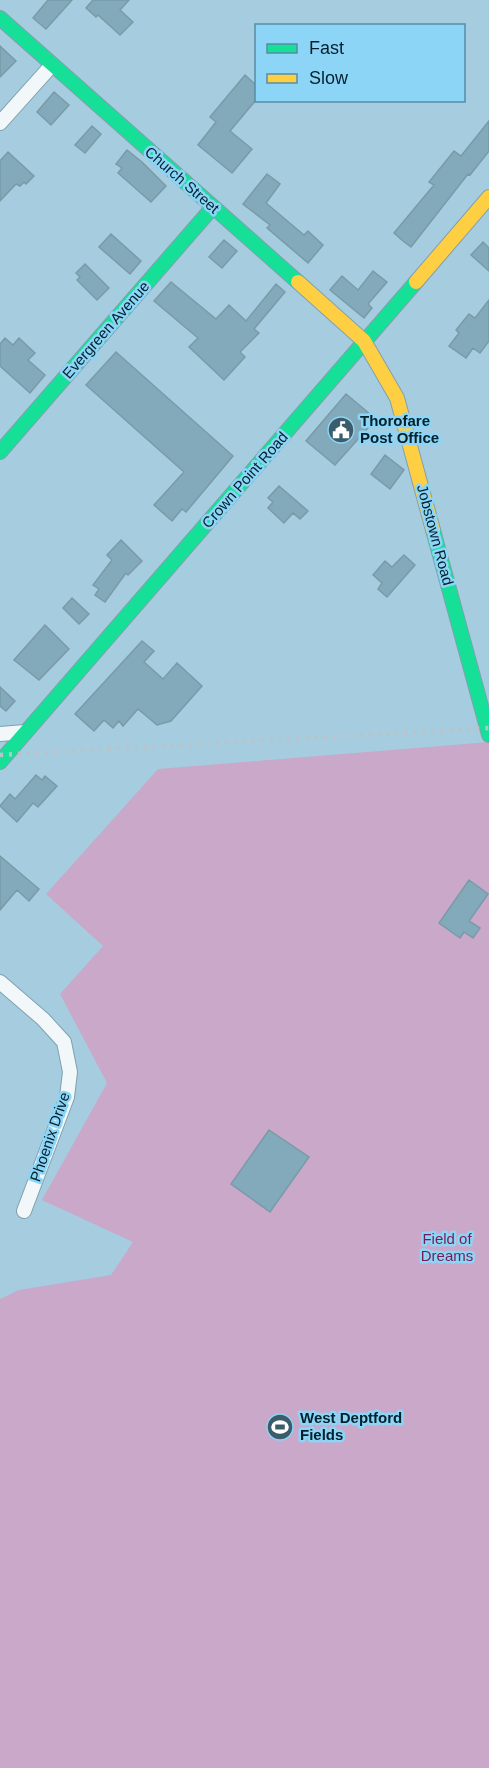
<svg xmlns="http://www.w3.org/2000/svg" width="489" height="1768" viewBox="0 0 489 1768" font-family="Helvetica,sans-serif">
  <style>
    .green { fill: #c9a8ca }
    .building { fill: #83aaba; stroke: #7a9aa8; stroke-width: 1.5 }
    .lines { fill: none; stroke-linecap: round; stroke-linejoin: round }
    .street-casing { stroke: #80a0ae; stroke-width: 16 }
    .fast-casing { stroke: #80a0ae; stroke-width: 16 }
    .slow-casing { stroke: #80a0ae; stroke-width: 16 }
    .street { stroke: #f2f8fa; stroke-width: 14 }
    .fast { stroke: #16e098; stroke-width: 14 }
    .slow { stroke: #ffcf43; stroke-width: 14 }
    .rail { stroke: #b9c4ca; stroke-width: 4.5; stroke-dasharray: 3 6; stroke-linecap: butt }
    .labels { text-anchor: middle; stroke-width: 5; stroke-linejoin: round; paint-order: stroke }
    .street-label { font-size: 15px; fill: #02212d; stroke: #8dd5f7 }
    .poi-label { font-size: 15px; font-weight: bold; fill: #02212d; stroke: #8dd5f7; text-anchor: start }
    .park-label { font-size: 15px; fill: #781b52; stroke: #8dd5f7 }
  </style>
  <rect width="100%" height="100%" fill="#a5cddf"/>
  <path class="green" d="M489,742V1768H0V1299L19,1290L111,1275L133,1242L42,1200L107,1083L60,994L103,946L46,894L158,769Z"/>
  <path class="building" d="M48,0H72L46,29L33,18Z
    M93,0H129L120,10L133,22L120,35L98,15L96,17L86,8Z
    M0,46L16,61L0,77Z
    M245,75L256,85V100L230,131L252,149L232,173L198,145L216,122L210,117Z
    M54,92L69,105L51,125L37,112Z
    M489,121V151L470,175L468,174L411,247L403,241L394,233L434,185L429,182L454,151L461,156Z
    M92,126L101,134L85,153L75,145Z
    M127,150L142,162L166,186L151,202L118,173L122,168L116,164Z
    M8,152L34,176L26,184L24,182L20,186L16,184L0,201V161Z
    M267,174L280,184L266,203L304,235L308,231L323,245L308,263L267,228L270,225L243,204Z
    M111,234L141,261L130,274L99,247Z
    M224,240L237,251L222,268L209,257Z
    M483,242L489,248V271L471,255Z
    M85,264L109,288L97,300L77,280L80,277L76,273Z
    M373,271L387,282L368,304L372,308L364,318L330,290L342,276L358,290Z
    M171,282L216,319L229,305L246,321L276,284L285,292L254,329L259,333L240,352L245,357L224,380L189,347L198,338L154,301Z
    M489,300V341L480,353L473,348L466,358L449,346L459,333L456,330L469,314L475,318Z
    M5,338L13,345L19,338L35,353L28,360L45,375L30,393L0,366V344Z
    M116,352L233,456L186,512L182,509L172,521L154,505L184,472L86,385Z
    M346,394L376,419L335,465L306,441Z
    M385,455L404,470L390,489L371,474Z
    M279,486L308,511L300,519L293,513L284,523L268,508L273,502L268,498Z
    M121,540L142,561L128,575L126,573L105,602L95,595L99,589L93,585L112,560L107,555Z
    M404,555L415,565L387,597L378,589L382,583L373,575L385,561L392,567Z
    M72,598L89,614L79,624L63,608Z
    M45,625L69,649L39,680L14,660Z
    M142,641L154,651L144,662L163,679L177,663L202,686L171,721L157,725L138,709L123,726L119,721L113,728L104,720L94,731L75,714Z
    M0,687L15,701L6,711L0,706Z
    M36,775L42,780L45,776L57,786L38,807L33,803L17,822L0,806L10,794L15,799Z
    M0,856L39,889L29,901L17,890L0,910Z
    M469,880L488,894L469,921L480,928L473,938L464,932L460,938L439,923Z
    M269,1130L309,1157L270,1212L231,1184Z"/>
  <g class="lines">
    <defs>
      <path id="street" d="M0,123L52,65
        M0,734L25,732
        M0,982L43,1019L64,1042L70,1072L67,1097L24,1211"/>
      <path id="fast" d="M0,18L298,282
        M0,452L213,207
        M433,530L489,735
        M0,762L416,282"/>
      <path id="slow" d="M298,282L364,341L397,398L433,530
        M416,282L489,197"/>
    </defs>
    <use href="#street" class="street-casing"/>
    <use href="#fast" class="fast-casing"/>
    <use href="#slow" class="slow-casing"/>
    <use href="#street" class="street"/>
    <use href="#fast" class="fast"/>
    <use href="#slow" class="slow"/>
    <path class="rail" d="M0,755L489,728"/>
  </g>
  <defs>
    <symbol id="civic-disc" viewBox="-11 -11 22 22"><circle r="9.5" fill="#3b5d6b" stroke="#8dd5f7"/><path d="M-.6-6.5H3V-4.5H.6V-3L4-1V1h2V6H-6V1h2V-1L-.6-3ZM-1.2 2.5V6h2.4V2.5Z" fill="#fff"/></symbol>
    <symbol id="stadium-disc" viewBox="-11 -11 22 22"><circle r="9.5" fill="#3b5d6b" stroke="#8dd5f7"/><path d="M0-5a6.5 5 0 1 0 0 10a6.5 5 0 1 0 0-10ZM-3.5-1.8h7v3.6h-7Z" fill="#fff"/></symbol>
  </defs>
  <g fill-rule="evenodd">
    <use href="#civic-disc" x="326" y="415" width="30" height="30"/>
    <use href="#stadium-disc" x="265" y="1412" width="30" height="30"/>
  </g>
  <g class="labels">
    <g class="street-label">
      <text transform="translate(182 180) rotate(41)" y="5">Church Street</text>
      <text transform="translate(106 330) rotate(-49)" y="5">Evergreen Avenue</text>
      <text transform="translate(245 480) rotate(-49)" y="5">Crown Point Road</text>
      <text transform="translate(435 535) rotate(75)" y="5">Jobstown Road</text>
      <text transform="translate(50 1137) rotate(-71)" y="5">Phoenix Drive</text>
    </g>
    <g class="poi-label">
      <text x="360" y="426">Thorofare<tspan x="360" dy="17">Post Office</tspan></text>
      <text x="300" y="1423">West Deptford<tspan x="300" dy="17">Fields</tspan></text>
    </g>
    <g class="park-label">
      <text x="447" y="1244">Field of<tspan x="447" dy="17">Dreams</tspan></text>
    </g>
  </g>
  <rect x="255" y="24" width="210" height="78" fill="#8dd5f7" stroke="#558da6" stroke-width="1.5"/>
  <rect x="267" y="44" width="30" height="9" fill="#16e098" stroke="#558da6" stroke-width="1.5"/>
  <text x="309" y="54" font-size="18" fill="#02212d">Fast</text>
  <rect x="267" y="74" width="30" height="9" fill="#ffcf43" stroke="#558da6" stroke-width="1.5"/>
  <text x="309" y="84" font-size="18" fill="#02212d">Slow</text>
</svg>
